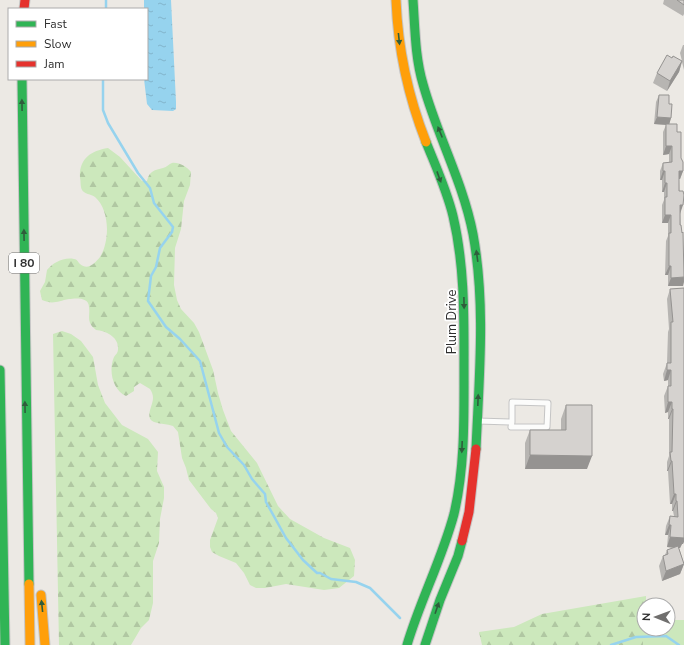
<svg xmlns="http://www.w3.org/2000/svg" width="684" height="645" viewBox="0 0 684 645" font-family="'Nunito Sans',sans-serif">
  <style>
    .forest { fill: url(#forest-firs) }
    .park { fill: #cce8bc }
    .water { fill: url(#water-ripples) }
    .lines { fill: none; stroke-linecap: round; stroke-linejoin: round }
    .stream { stroke: #96d3ee; stroke-width: 2.5 }
    .lane-casing { stroke: #c5c5c5; stroke-width: 7 }
    .fast-casing { stroke: #c5c5c5; stroke-width: 11 }
    .slow-casing { stroke: #c5c5c5; stroke-width: 11 }
    .jam-casing { stroke: #c5c5c5; stroke-width: 11 }
    .lane { stroke: #fcfcfb; stroke-width: 5 }
    .fast { stroke: #30b455; stroke-width: 9 }
    .slow { stroke: #ff9f0a; stroke-width: 9 }
    .jam { stroke: #e5322d; stroke-width: 9 }
    .wall { fill: #b7b5b2 }
    .shaded-wall { fill: #959391 }
    .building { fill: #d5d2cf; stroke: #959391 }
    .oneway { fill: #2f5d3c }
    .labels { text-anchor: middle; stroke-width: 3.5; stroke-linejoin: round; paint-order: stroke }
    .shield { fill: #fff; stroke: #6d6d6d; stroke-width: 1 }
    .shield-label { font-size: 12px; font-weight: bold; fill: #2e2e2e }
    .street-label { font-size: 13px; fill: #2e2e2e; stroke: #fff }
  </style>
  <defs>
    <pattern id="forest-firs" width="22" height="20" patternUnits="userSpaceOnUse"><rect width="22" height="20" fill="#cce8bc"/><path d="M5 1l3.5 6h-7zM16 11l3.5 6h-7z" fill="#b0c7a2"/></pattern>
    <pattern id="water-ripples" width="26" height="14" patternUnits="userSpaceOnUse"><rect width="26" height="14" fill="#96d3ee"/><path d="M2 4q2-2 4 0t4 0M15 11q2-2 4 0t4 0" fill="none" stroke="#82b5cc"/></pattern>
  </defs>
  <rect width="100%" height="100%" fill="#ece9e4"/>
  <path class="forest" d="M108,148L120,157L142,181H147C149,171 155,170 163,168C167,167 169,164 172,163C179,162 187,167 191,172L190,185L184,201L181,229L175,248L174,285L177,300L181,309L194,323L199,332L213,370L218,393L223,410L231,431L257,463L278,506L290,519L324,538L350,548L355,560L354,576L339,588L324,590L286,584L265,588H256L250,585L244,573L236,563L219,556L212,552L210,547V540L218,518L216,513L211,509L189,480L186,468L182,458L178,432L173,426C167,424 160,424 154,422C144,418 153,406 153,398C153,395 152,392 150,389L140,383L134,387V391L126,396C113,390 108,371 114,357C116,354 118,353 118,349C119,337 106,331 96,330C94,328 91,326 90,323C88,318 90,313 89,307C89,297 76,298 69,299C58,301 53,305 42,300L40,291L45,282L47,270C53,263 63,257 74,259C77,259 78,262 80,264C88,271 95,263 100,257C110,241 110,210 95,197C91,194 84,194 82,190C80,186 81,181 80,178C79,159 90,151 108,148Z
    M62,331L71,334L81,341L93,357L98,385L105,403L122,425L148,439L158,452L157,471L164,487V498L160,519L159,543L153,561V603L149,620L141,628L131,645H59L53,334Z
    M646,596V605H644V629H668L684,645H482L479,632L514,627L542,614Z"/>
  <path class="park" d="M643,619H644V629H668V620H684V645H643Z"/>
  <path class="water" d="M144,0H171L176,102V109L173,111L152,110L147,104L144,79H147V9H144Z"/>
  <g class="lines">
    <path class="stream" d="M106,9V0
      M103,79V110L108,123L138,173L150,188L154,203L173,227L172,232L160,248L156,267L151,276L148,301L166,327L180,339L200,361L219,433L227,447L244,465L252,479L265,494L266,502L286,538L303,560L317,573H320L331,579L356,582L370,588L400,618
      M611,645L636,637L666,636L679,645"/>
    <defs>
      <path id="lane" d="M478,421L512,422L511,427H547L548,403L512,402V422"/>
      <path id="fast" d="M413,0C415,28 415,57 423,84C437,135 463,182 473,234C486,305 479,378 476,449
        M22,79L29,584
        M0,370L5,645
        M407,645C420,601 442,559 454,514C465,467 464,418 464,370C464,318 465,267 453,216C447,191 436,167 426,142
        M425,645L440,600L458,556L462,541"/>
      <path id="slow" d="M396,0C398,50 408,96 426,142
        M29,584L30,645
        M41,595L45,645"/>
      <path id="jam" d="M24,9L25,0
        M462,541L469,512L476,449"/>
    </defs>
    <use href="#lane" class="lane-casing"/>
    <use href="#fast" class="fast-casing"/>
    <use href="#slow" class="slow-casing"/>
    <use href="#jam" class="jam-casing"/>
    <use href="#lane" class="lane"/>
    <use href="#fast" class="fast"/>
    <use href="#slow" class="slow"/>
    <use href="#jam" class="jam"/>
  </g>
  <path class="wall" d="M664,0H684V14L683,16L663,4Z
    M683,45H684V70L682,62L679,72L667,91L653,83L657,73L672,58L682,61L680,53Z
    M659,95L669,104L671,118L669,124L677,132L683,171L680,179H679L683,286H668V275H665L666,241L668,236V223H662V205L664,200V192H662V180H660V171L663,163L669,162V154L663,155V132L666,125L654,124L656,102Z
    M684,288L683,544H682L680,548H679L684,564L680,574L662,581L659,566L663,556L665,555L667,550L674,548L667,547L668,535H665L666,526L670,516H674L673,511H672V504H670L668,471H667V462L669,456V419H668V412L665,413L664,396L668,386V380L664,381L663,374L667,363L668,332L669,329L667,299L670,289Z
    M566,405L587,469H525V443L530,430H561V419Z"/>
  <path class="shaded-wall" d="M682,61L679,72L667,91L670,81Z
    M657,117L671,118L669,125L654,124Z
    M666,146H672L669,154L663,155Z
    M663,171H665L662,180H660Z
    M679,171H683L680,179H676Z
    M665,183H667L664,192H662Z
    M680,205H683L680,214Z
    M665,215H671L668,223H662Z
    M669,266H671L668,275H665Z
    M684,277V282L683,286H668L671,278Z
    M667,370H671L668,380L664,381Z
    M668,402H672L668,412L665,413Z
    M672,409H673L669,419H668Z
    M530,455L592,456L587,469H525Z
    M671,461H672L668,471H667Z
    M674,494H676L672,504H670Z
    M676,501H677L673,511H672Z
    M669,525H671L668,535H665Z
    M684,535V542L683,544H682L680,548L667,547L670,537Z
    M684,564L680,574L662,581L666,571Z"/>
  <path class="building" d="M677,0H684V5Z
    M667,55L672,58L673,56L682,61L670,81L657,73Z
    M659,95H669V104H672L671,118L657,117Z
    M666,124H677V132H681V158L683,162V171H679V191H683L684,195L683,205H680V225H681L682,233L683,232L684,277L671,278V266H669V233H671V215H665V197H667V183H665V171H663V163L672,162V146H666Z
    M684,288V538L670,537L671,525H669L670,516L678,517L677,501H676V494H674L672,461H671L670,452H672L673,409H672V402H668V386H671V370H667V363H671V322H673L670,289Z
    M566,405H592V456L530,455V430H566Z
    M678,546L684,564L666,571L663,556L668,554L667,550Z"/>
  <defs><path id="oneway-solid" d="M-6-.8H1V-3.2L6.5 0L1 3.2V.8H-6Z"/></defs>
  <g class="oneway">
    <use href="#oneway-solid" transform="translate(399 39) rotate(84)"/>
    <use href="#oneway-solid" transform="translate(22 105) rotate(-91)"/>
    <use href="#oneway-solid" transform="translate(440 132) rotate(-112)"/>
    <use href="#oneway-solid" transform="translate(439 177) rotate(70)"/>
    <use href="#oneway-solid" transform="translate(24 235) rotate(-91)"/>
    <use href="#oneway-solid" transform="translate(477 256) rotate(-98)"/>
    <use href="#oneway-solid" transform="translate(464 303) rotate(89)"/>
    <use href="#oneway-solid" transform="translate(478 400) rotate(-88)"/>
    <use href="#oneway-solid" transform="translate(25 407) rotate(-91)"/>
    <use href="#oneway-solid" transform="translate(462 447) rotate(92)"/>
    <use href="#oneway-solid" transform="translate(42 606) rotate(-96)"/>
    <use href="#oneway-solid" transform="translate(437 608) rotate(-71)"/>
  </g>
  <g class="labels">
    <rect class="shield" x="9" y="253" width="30" height="20" rx="3"/>
    <g class="shield-label">
      <text x="24" y="267">I 80</text>
    </g>
    <g class="street-label">
      <text transform="translate(451 322) rotate(-90)" y="5">Plum Drive</text>
    </g>
  </g>
  <rect x="8" y="8" width="140" height="72" fill="#ffffff" stroke="#ababab"/>
  <rect x="16" y="21" width="20" height="6" fill="#30b455" stroke="#ababab"/>
  <text x="44" y="28" font-size="12" fill="#2e2e2e">Fast</text>
  <rect x="16" y="41" width="20" height="6" fill="#ff9f0a" stroke="#ababab"/>
  <text x="44" y="48" font-size="12" fill="#2e2e2e">Slow</text>
  <rect x="16" y="61" width="20" height="6" fill="#e5322d" stroke="#ababab"/>
  <text x="44" y="68" font-size="12" fill="#2e2e2e">Jam</text>
  <g transform="translate(656 617) rotate(271)"><circle r="19" fill="#ffffff" stroke="#ababab"/>
  <path d="M0-3L7 15L0 10L-7 15Z" fill="#706f6e"/>
  <text y="-6" font-size="11" font-weight="bold" text-anchor="middle" fill="#2e2e2e">N</text>
  </g>
</svg>
